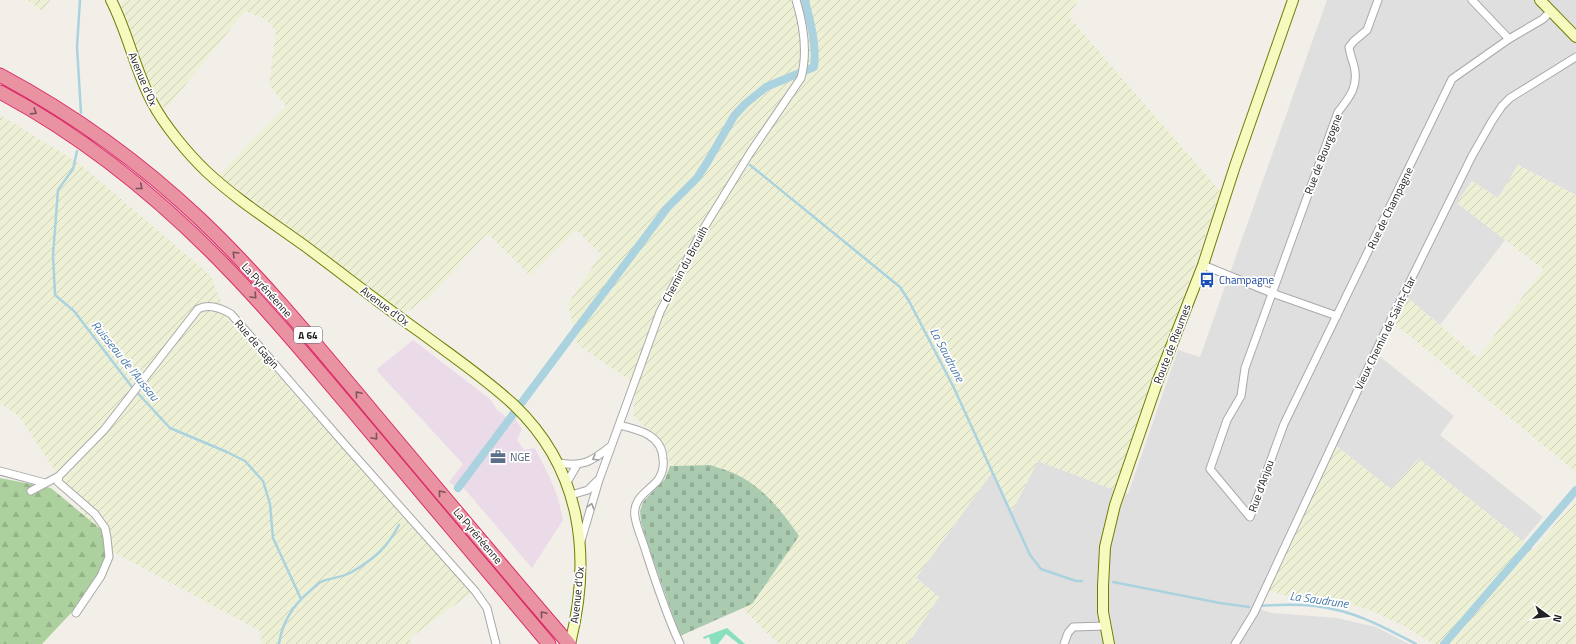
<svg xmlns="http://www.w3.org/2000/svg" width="1576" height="644" viewBox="0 0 1576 644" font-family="'Titillium Web',sans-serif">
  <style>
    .residential { fill: #e0dfdf }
    .industrial { fill: #ebdbe8 }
    .farmland { fill: url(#farmland-furrows) }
    .forest { fill: url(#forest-firs) }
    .cemetery { fill: url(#cemetery-stones) }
    .pitch { fill: #88e0be }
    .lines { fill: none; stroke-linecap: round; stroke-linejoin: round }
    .stream { stroke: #aad3df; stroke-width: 2.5 }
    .canal { stroke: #aad3df; stroke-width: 8 }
    .street-casing { stroke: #a9a9a9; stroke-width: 9 }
    .secondary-casing { stroke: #707d05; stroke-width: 12 }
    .highway-casing { stroke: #dc2a67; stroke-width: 15 }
    .street { stroke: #fff; stroke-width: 7 }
    .secondary { stroke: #f7fabf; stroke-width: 10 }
    .highway { stroke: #e892a2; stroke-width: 13 }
    .oneway { stroke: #7b545c }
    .oneway2 { stroke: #9c9c9c }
    .labels { text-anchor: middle; stroke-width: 3.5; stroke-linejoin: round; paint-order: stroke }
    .shield { fill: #fff; stroke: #646464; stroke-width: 1 }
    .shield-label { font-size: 10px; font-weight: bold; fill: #222 }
    .street-label { font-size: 11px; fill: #222; stroke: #fff }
    .transit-label { font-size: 11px; fill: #164399; stroke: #fff; text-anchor: start }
    .service-label { font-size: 11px; fill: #4e5e75; stroke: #fff; text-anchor: start }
    .water-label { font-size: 12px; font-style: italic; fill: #4a7aab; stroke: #fff }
  </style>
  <defs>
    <pattern id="farmland-furrows" width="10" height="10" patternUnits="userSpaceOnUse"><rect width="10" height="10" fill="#eef0d5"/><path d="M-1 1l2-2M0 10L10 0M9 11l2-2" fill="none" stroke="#ccceb7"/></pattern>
    <pattern id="forest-firs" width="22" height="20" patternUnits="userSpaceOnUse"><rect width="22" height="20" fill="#add19e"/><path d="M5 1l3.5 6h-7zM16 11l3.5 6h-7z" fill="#95b388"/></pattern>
    <pattern id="cemetery-stones" width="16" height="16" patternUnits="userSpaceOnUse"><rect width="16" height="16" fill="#aacbaf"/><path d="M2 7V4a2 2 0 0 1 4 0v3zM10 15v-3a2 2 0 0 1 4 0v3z" fill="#92ae96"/></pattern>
  </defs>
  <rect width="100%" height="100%" fill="#f2efe9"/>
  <path class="residential" d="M1327,0H1576V195L1518,165L1498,198L1472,181L1457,203L1505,240L1440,325L1408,298L1378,355L1454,416L1440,435L1543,517L1523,541L1419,459L1391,489L1335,445L1258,609L1273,613L1337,618L1376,627L1409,644H908L939,597L916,578L993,471L1012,511L1038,461L1128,494L1178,350L1200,357Z"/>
  <path class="industrial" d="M413,340L490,399L497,410L506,417L511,420L514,417L522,429L517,440L524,450L535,448L550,478L558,498L563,520L532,568L462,486L459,489L449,482L463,464L378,372L377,369Z"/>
  <path class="farmland" d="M27,0H50L42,11Z
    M125,0H1078L1069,17L1221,192L1114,490L1038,461L1012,511L993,471L916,578L939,597L908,644H779L742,608L752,604L711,465L670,466L667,450L659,437L644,426L633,415L636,387L629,380L577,344L568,304L601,254L576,230L530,275L487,233L430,297L405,313L219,175L286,106L269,85L276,31L265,19L245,11L165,110L142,68L120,3Z
    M0,115L80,164L210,275L229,321L471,593L410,638L411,644H262L260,631L106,548L19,416L0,403Z
    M1518,165L1576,195V472L1395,324L1408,298L1478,358L1543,269L1457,203L1472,181L1498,198Z
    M1335,445L1391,489L1419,459L1534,550L1576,499V644H1434L1404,626L1370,610L1337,600L1282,595L1267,590Z"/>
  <path class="forest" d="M0,478L51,488L110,537L102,580L42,644H0Z"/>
  <path class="cemetery" d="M711,465C721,469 734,472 743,478C767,492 783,513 799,536L752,604L680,636L648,545L641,522L640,511L643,502L665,479L670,466Z"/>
  <path class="pitch" d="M727,628L745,644H739L726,634L718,644H711L709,637L704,639L703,637Z"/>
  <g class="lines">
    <path class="stream" d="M80,0L77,47L81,113
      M77,151L73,169L58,190L53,255L55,295L74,311L132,387L170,428L227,452L245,461L263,481L270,504L273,538L301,599
      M750,165L900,287L909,301L954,388L1030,555L1041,569L1076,581H1082
      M1113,582L1220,603L1249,607
      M1260,606C1284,604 1314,604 1337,610C1364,616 1391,631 1416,644
      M279,644C282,622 294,604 311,590C315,587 319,582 323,581C332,578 342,577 350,573C373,560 387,548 399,525"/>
    <path class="canal" d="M458,488L667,208L697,178L708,161L734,116L745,104L766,87L814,67C817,44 810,22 805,0
      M1444,644L1576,490"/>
    <defs>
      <path id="street" d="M1378,0L1367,30L1354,41L1349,47C1350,54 1352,59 1354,66C1359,86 1350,97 1338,112L1245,368L1241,396L1227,420L1210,469L1250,517L1284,424L1452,79L1509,39L1543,19L1551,11
        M1472,0L1509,39
        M1203,265L1272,293L1337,316
        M619,425C640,430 662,435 663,459C664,466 662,474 658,480C648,492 632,498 635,517C637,529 643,541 646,552C656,583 666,614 680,644
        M558,463C583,467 591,462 611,446
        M0,471L45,483
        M566,484L577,465
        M31,491L59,476
        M571,495L588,490L598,480
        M581,541L599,480L660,312L702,231L750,153L801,78C808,52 804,26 796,0
        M76,613L101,576L109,557L107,538L105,528L95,514L58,482L59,476L104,430L198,309C209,303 221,308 231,314L347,447L475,591L487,608L496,644
        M1064,644L1068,633L1073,627L1105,626
        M1235,644L1254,613L1383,336L1472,156L1492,121L1502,106L1510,98L1576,57"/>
      <path id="secondary" d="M111,0C128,33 135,70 152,102C164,125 188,154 207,172C237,200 272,222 305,246C344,275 381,304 420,332C452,356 485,378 514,405C582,470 592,556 570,644
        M1540,0L1576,37
        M1109,644L1103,612V586L1105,547L1115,505L1158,380L1203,265L1235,166L1293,0"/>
      <path id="highway" d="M0,75C73,114 141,163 201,220C267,283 324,354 382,423C444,497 506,571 569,644
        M0,92C86,138 162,200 229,270C272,314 311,362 351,409C417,487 483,566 549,644"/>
    </defs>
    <use href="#street" class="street-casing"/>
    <use href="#secondary" class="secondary-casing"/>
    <use href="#highway" class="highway-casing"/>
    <use href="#street" class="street"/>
    <use href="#secondary" class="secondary"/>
    <use href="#highway" class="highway"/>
  </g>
  <defs><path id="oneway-chevron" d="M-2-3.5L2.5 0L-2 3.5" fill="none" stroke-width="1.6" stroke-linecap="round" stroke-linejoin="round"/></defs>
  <g class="oneway">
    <use href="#oneway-chevron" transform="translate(34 112) rotate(32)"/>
    <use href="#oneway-chevron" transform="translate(140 187) rotate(39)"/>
    <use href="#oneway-chevron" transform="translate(235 254) rotate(-135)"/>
    <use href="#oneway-chevron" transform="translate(254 296) rotate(47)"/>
    <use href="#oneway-chevron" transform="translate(358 394) rotate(-130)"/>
    <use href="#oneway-chevron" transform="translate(375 437) rotate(50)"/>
    <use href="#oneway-chevron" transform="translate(441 493) rotate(-130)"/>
    <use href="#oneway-chevron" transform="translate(543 614) rotate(-130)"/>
  </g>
  <g class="oneway2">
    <use href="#oneway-chevron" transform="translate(595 458) rotate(150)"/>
    <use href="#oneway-chevron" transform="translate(591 506) rotate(-74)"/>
  </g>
  <defs>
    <symbol id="bus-bare" viewBox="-9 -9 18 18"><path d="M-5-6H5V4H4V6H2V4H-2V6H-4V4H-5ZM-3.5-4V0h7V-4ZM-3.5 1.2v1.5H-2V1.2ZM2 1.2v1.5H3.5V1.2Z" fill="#1a4fb4" stroke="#fff" stroke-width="2.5" paint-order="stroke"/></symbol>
    <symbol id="office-bare" viewBox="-9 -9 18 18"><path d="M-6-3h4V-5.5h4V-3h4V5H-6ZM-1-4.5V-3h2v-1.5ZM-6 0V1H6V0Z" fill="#5c6f8a" stroke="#fff" stroke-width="2.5" paint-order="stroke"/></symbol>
  </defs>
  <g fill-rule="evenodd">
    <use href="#bus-bare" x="1196" y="269" width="22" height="22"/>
    <use href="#office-bare" x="487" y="446" width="22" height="22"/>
  </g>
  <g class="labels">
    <rect class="shield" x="294" y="327" width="28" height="16" rx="3"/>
    <g class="shield-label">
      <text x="308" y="339">A 64</text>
    </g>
    <g class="street-label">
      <text transform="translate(143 79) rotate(67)" y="4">Avenue d'Ox</text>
      <text transform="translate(1323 154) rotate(-69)" y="4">Rue de Bourgogne</text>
      <text transform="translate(1390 208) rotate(-64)" y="4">Rue de Champagne</text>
      <text transform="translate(685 264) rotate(-62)" y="4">Chemin du Brouilh</text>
      <text transform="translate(267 290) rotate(48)" y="4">La Pyrénéenne</text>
      <text transform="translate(385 306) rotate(37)" y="4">Avenue d'Ox</text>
      <text transform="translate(1385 333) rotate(-64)" y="4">Vieux Chemin de Saint-Clar</text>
      <text transform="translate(257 344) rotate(49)" y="4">Rue de Gagin</text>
      <text transform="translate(1172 344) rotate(-69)" y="4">Route de Rieumes</text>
      <text transform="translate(1261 486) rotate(-70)" y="4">Rue d'Anjou</text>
      <text transform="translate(478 536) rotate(50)" y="4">La Pyrénéenne</text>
      <text transform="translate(577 595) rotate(-84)" y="4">Avenue d'Ox</text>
    </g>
    <g class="transit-label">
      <text x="1219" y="284">Champagne</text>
    </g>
    <g class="service-label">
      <text x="510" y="461">NGE</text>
    </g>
    <g class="water-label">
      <text transform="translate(947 355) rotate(62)" y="4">La Saudrune</text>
      <text transform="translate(125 361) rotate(51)" y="4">Ruisseau de l'Aussau</text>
      <text transform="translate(1319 600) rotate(8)" y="4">La Saudrune</text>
    </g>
  </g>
  <g transform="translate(1548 616) rotate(105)" stroke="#ffffff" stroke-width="3" paint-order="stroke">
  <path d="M0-3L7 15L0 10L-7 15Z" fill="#222222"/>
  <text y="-6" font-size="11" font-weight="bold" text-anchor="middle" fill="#222222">N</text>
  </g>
</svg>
